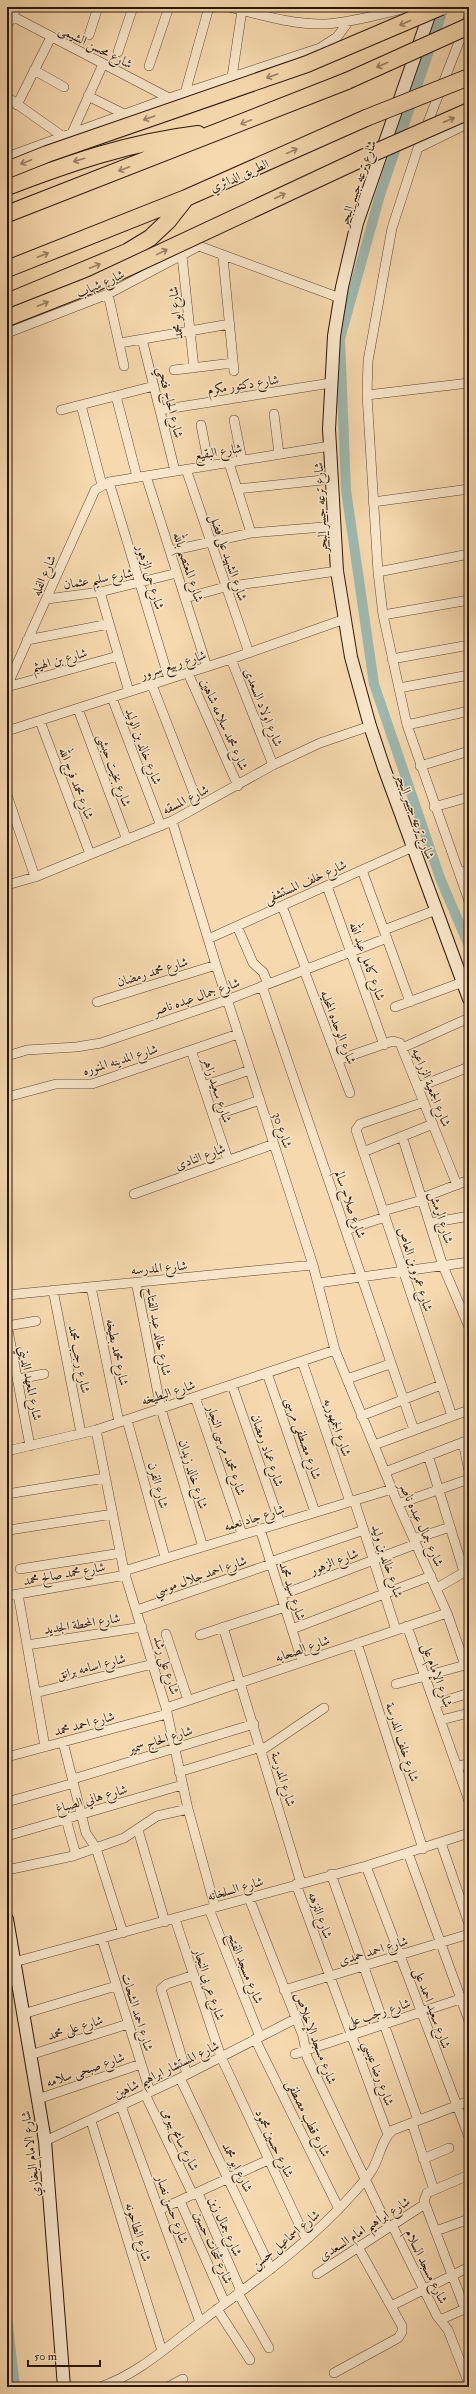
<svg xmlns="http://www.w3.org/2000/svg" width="476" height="2394" viewBox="0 0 476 2394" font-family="'IM FELL Double Pica',Amiri,serif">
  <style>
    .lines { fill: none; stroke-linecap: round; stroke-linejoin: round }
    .canal { stroke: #9db9b0; stroke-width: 10 }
    .street-casing { stroke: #5d4733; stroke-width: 10 }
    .secondary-casing { stroke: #2a160a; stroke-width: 14 }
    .highway-casing { stroke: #2a160a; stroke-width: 18 }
    .street { stroke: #f9e6ca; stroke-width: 9 }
    .secondary { stroke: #f9e6ca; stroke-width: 12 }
    .highway { stroke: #f6d9ae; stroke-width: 16 }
    .highway-bridge-casing { stroke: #2a160a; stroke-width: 18; stroke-linecap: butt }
    .highway-bridge { stroke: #f6d9ae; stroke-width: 16 }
    .oneway { stroke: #9a8164 }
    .labels { text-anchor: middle; stroke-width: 3; stroke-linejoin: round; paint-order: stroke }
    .street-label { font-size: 13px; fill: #2a160a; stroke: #f9e6ca }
  </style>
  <rect width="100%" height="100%" fill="#f6d9ae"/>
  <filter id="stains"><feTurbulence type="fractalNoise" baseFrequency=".005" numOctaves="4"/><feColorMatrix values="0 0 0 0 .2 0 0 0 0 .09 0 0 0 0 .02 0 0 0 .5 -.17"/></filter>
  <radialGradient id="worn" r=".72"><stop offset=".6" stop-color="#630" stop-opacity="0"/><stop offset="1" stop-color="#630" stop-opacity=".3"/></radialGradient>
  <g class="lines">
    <path class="canal" d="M444,7L380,195L340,339L346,490L374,684L440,878L469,946
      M7,2317L15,2387"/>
    <defs>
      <path id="street" d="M229,7C261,15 294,25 326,24C356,22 383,13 411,7
        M12,16L169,98
        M469,16L418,148L392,228L368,361L367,395L378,572L383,615L407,725L469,901
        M7,26L17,7
        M89,35L98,7
        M118,52L133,7
        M149,66L169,7
        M34,70L64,87
        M232,77L242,10
        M185,93L209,7
        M88,96L124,114
        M7,97L62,136
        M17,105L51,37
        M72,133L103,64
        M418,148L469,123
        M7,157L169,98L320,48L337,37L349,21
        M182,256L194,368
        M223,257L234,371
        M108,294L124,366
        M7,333L108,294L199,246L340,298
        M142,339L175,471
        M120,343L230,324
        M174,370L233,363
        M367,395L469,383
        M116,396L137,477
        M81,405L102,485
        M61,410L154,386
        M160,410L331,383
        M274,414L279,454
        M234,420L242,460
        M201,425L209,466
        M229,463L251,533
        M186,469L249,653
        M146,476L207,667
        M109,482L169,679
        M237,489L332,479
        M373,502L469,489
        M170,551L251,533L335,526
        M378,572L469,554
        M100,592L129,692
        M185,598L225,587L337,571
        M47,599L100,592L177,573
        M383,615L469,600
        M27,640L109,624
        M231,659L273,765
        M392,659L469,645
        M188,673L238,786
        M152,685L199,806
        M7,686L95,490L109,482L330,446
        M7,687L118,656
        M399,688L469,675
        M112,698L161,826
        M78,709L127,840
        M40,721L90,854
        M407,725L469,711
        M7,731L231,659L345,619
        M420,766L469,751
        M7,795L35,877
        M434,807L469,797
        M172,821L216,965L313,1265L335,1350L398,1504L447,1613L465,1665
        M362,870L410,1002
        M459,873L469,870
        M7,885L35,877L172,821L273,765L320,743L370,726
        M327,886L384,1045
        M282,906L306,969
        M237,926L253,963L263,972L268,984
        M384,930L436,910
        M208,939L413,847
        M304,970L350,1093
        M262,986L414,1430
        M97,1002L216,965
        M395,1007L463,982
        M402,1048L469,1018
        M191,1050L228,1160
        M7,1056L27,1050L76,1047L101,1043L227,1000L387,938
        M338,1060L393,1041L400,1043L457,1185
        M203,1086L250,1070
        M418,1087L469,1067
        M7,1097L56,1084H92L238,1034
        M424,1102L360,1124L356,1130L452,1416
        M213,1116L260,1100
        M402,1136L443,1266L469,1327
        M363,1152L433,1124
        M134,1194L274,1144
        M422,1198L469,1180
        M383,1211L422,1200
        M430,1223L469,1216
        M346,1230L385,1217
        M136,1282L161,1409L203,1547
        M318,1283L469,1262
        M91,1287L119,1422
        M53,1290L81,1433
        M7,1295L313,1265
        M7,1325L30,1446
        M7,1326L36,1321
        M302,1361L350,1502
        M267,1373L315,1512
        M18,1379L44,1374
        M347,1379L390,1364
        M232,1385L280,1523
        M195,1397L242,1534
        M361,1416L441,1385
        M127,1420L165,1557
        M96,1430L124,1571L166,1708L188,1809L215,1907
        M463,1442L469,1471
        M374,1445L469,1410
        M7,1451L96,1430L335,1350
        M428,1455L464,1572
        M385,1472L469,1440
        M7,1494L105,1478
        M354,1500L396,1630
        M398,1504L469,1479
        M260,1529L302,1661
        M9,1530L113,1514
        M414,1539L450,1527
        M270,1562L364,1530
        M20,1569L121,1553
        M124,1571L392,1489
        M437,1588L468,1570
        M18,1594L45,1747
        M281,1595L416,1544
        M7,1596L126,1575
        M137,1610L271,1564
        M407,1626L469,1801
        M223,1627L301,1883
        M292,1629L431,1576
        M166,1634L188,1700
        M200,1635L285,1607
        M357,1643L423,1849
        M27,1645L142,1627
        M396,1684L469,1664
        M35,1693L153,1664
        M435,1704L469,1693
        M166,1708L447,1613
        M441,1720L469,1713
        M63,1742L86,1833L96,1848L123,1933
        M262,1750L324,1708
        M7,1757L167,1714
        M457,1767L469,1763
        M179,1772L261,1747
        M73,1779L254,1724
        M7,1802L74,1783
        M66,1819L76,1855
        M138,1830L165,1922
        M7,1836L182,1785
        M441,1843L469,1924
        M408,1853L469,2021
        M366,1866L469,2137
        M7,1870L73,1856L124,1838L157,1816L188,1809
        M331,1874L418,2120
        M296,1884L388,2135
        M249,1898L303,2036L307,2057L388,2227
        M209,1909L260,2037
        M175,1919L221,2057L306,2239
        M102,1939L150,2092
        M7,1964L366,1866L469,1833
        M284,1990L469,1934
        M23,2014L116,1986
        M255,2039L339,2209
        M295,2054L469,1996
        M30,2055L128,2024
        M187,2074L161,1989L167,1984L194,1975
        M180,2078L271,2269
        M145,2094L193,2195
        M38,2099L141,2064
        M121,2106L200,2322
        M91,2121L162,2351
        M412,2123L434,2190
        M45,2141L180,2078L297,2018
        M423,2159L449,2148
        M198,2193L241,2291
        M180,2201L225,2303
        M159,2210L268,2160
        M392,2225L437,2316L448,2330L469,2384
        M436,2231L469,2219
        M317,2274L425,2204
        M238,2293L269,2348
        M391,2306L469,2267
        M217,2309L250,2360
        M465,2309L424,2201L427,2193L469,2175
        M440,2320L469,2307
        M334,2373L398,2338L402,2332V2326L358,2247
        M100,2387C139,2374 170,2344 203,2320C253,2282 307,2245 349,2198C357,2189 366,2180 372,2170C380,2157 381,2140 393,2130L469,2101
        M168,2387L183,2379
        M458,2387L469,2385"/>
      <path id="secondary" d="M432,7L357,223L342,287L334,336L329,429L337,571L351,657L370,726L384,768L469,999
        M7,1919L45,2141L64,2387"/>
      <path id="highway" d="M7,187C69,163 131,142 198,134
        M7,214L347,81
        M7,269L186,198L366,118
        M7,302L127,252L150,238L168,221L186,198"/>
    </defs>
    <use href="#street" class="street-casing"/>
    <use href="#secondary" class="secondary-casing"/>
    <use href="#highway" class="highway-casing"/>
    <use href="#street" class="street"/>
    <use href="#secondary" class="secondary"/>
    <use href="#highway" class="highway"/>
    <defs>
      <path id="highway-bridge" d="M347,81L469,26
        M366,118L469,77
        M7,170L47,154L307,64L441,7
        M7,318L91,285L369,155L469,111"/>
    </defs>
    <use href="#highway-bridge" class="highway-bridge-casing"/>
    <use href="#highway-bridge" class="highway-bridge"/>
  </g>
  <defs><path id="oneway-shaft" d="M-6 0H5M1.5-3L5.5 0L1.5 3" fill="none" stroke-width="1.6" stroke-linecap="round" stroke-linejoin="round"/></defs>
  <g class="oneway">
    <use href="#oneway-shaft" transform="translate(405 23) rotate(156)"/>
    <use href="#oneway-shaft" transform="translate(382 65) rotate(156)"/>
    <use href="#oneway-shaft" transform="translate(272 76) rotate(161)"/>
    <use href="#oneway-shaft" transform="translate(149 118) rotate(161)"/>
    <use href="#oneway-shaft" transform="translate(449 120) rotate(-23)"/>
    <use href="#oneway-shaft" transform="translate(246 122) rotate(158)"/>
    <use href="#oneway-shaft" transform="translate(292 151) rotate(-24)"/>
    <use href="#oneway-shaft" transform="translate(79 160) rotate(164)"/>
    <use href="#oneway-shaft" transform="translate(26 162) rotate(158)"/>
    <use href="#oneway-shaft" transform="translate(124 169) rotate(159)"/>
    <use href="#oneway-shaft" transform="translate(280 196) rotate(-25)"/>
    <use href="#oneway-shaft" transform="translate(162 252) rotate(-26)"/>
    <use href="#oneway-shaft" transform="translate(43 255) rotate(-22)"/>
    <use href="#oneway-shaft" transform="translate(95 266) rotate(-22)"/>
    <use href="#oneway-shaft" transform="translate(43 304) rotate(-23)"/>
  </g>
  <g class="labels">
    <g class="street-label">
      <text transform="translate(96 46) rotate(27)" y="5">شارع محسن الشيمى</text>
      <text transform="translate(239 175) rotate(-24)" y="5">الطريق الدائري</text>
      <text transform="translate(357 183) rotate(-71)" y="5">شارع ترعه جسر البحر</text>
      <text transform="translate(100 283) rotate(-24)" y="5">شارع شهاب</text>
      <text transform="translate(175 313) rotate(-96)" y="5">شارع ابو محمد</text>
      <text transform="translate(243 384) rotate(-9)" y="5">شارع دكتور مكرم</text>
      <text transform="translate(171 402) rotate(76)" y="5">شارع الحاج فتحي</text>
      <text transform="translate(218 451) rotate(-9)" y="5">شارع البقيع</text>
      <text transform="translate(320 507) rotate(-93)" y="5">شارع ترعه جسر البحر</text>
      <text transform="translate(229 557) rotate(71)" y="5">شارع الشهيد على فضل</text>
      <text transform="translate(189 567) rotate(72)" y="5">شارع المعتصم بالله</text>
      <text transform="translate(43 575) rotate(-66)" y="5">شارع الفله</text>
      <text transform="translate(151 577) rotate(73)" y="5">شارع حى الزهور</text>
      <text transform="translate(98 578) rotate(-10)" y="5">شارع سليم عثمان</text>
      <text transform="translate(59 659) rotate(-15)" y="5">شارع بن الهيثم</text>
      <text transform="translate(173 664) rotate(-18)" y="5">شارع ربيع سرور</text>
      <text transform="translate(264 707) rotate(68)" y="5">شارع اولاد السعدى</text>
      <text transform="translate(225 724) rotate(66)" y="5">شارع محمد سلامه شاهين</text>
      <text transform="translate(144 746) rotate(69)" y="5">شارع خالد بن الوليد</text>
      <text transform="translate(115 770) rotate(70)" y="5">شارع بخيت حبشى</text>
      <text transform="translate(77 783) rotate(69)" y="5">شارع محمد فرج الله</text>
      <text transform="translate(185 799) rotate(-27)" y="5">شارع المسقه</text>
      <text transform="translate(416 816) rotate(70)" y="5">شارع ترعه جسر البحر</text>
      <text transform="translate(305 881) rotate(-24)" y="5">شارع خلف المستشفى</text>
      <text transform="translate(368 961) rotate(70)" y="5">شارع كامل عبد الله</text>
      <text transform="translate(152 971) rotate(-17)" y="5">شارع محمد رمضان</text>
      <text transform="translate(196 996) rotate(-19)" y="5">شارع جمال عبده ناصر</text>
      <text transform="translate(339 1027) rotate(69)" y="5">شارع الوحده المحليه</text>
      <text transform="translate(120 1059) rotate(-17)" y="5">شارع المدينه المنوره</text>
      <text transform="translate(432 1087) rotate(68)" y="5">شارع الجمعية الزراعيه</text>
      <text transform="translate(218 1090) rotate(72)" y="5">شارع سعيد زاهر</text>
      <text transform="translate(283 1130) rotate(72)" y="5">شارع 30</text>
      <text transform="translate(200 1156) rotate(-20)" y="5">شارع النادى</text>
      <text transform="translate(351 1204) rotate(71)" y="5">شارع صلاح سالم</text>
      <text transform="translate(442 1217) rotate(73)" y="5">شارع الرمش</text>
      <text transform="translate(159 1267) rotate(-5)" y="5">شارع المدرسه</text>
      <text transform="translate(416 1269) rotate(72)" y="5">شارع عمرو بن العاص</text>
      <text transform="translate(159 1331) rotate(79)" y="5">شارع خالد عبد الفتاح</text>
      <text transform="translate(118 1352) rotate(78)" y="5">شارع محمد بطيخه</text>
      <text transform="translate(80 1359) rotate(79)" y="5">شارع رجب محمد</text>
      <text transform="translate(31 1383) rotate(79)" y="5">شارع المعهد الديني</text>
      <text transform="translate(168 1392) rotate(-18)" y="5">شارع البطيخه</text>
      <text transform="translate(338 1427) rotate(71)" y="5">شارع الجمهوريه</text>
      <text transform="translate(304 1438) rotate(71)" y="5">شارع مصطفى مرسى</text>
      <text transform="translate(227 1450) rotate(71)" y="5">شارع محمد مرسى النجار</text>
      <text transform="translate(268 1450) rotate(71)" y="5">شارع عماد رمضان</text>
      <text transform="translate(194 1474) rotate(73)" y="5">شارع خالد زيدان</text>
      <text transform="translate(159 1485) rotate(75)" y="5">شارع الفرن</text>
      <text transform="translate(254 1517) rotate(-17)" y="5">شارع جاد نعمه</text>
      <text transform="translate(422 1524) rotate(66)" y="5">شارع جمال عبده ناصر</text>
      <text transform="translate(334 1561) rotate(-21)" y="5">شارع الزهور</text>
      <text transform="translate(388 1561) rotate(72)" y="5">شارع خالد بن وليد</text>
      <text transform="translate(64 1573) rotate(-10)" y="5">شارع محمد صالح محمد</text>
      <text transform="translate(200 1575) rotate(-19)" y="5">شارع احمد جلال موسي</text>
      <text transform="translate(293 1591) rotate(72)" y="5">شارع سيد محمد</text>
      <text transform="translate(82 1623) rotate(-9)" y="5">شارع المحطة الجديد</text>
      <text transform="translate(302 1648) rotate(-19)" y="5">شارع الصحابه</text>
      <text transform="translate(167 1665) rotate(73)" y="5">شارع على رشد</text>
      <text transform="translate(91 1666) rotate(-14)" y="5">شارع اسامه برانق</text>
      <text transform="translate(438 1675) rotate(70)" y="5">شارع الإمام على</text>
      <text transform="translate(84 1723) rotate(-15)" y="5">شارع احمد محمد</text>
      <text transform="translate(160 1739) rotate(-17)" y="5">شارع الحاج سمير</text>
      <text transform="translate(403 1742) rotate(72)" y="5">شارع خلف المدرسة</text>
      <text transform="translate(284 1779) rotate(73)" y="5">شارع المدرسة</text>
      <text transform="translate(91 1798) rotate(-16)" y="5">شارع هاني الصباغ</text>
      <text transform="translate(235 1888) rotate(-16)" y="5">شارع السلخانه</text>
      <text transform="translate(321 1915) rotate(70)" y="5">شارع النزهه</text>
      <text transform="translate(373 1950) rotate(-17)" y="5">شارع احمد حمدى</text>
      <text transform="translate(246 1968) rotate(68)" y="5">شارع مسجد الفتح</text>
      <text transform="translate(210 1984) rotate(72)" y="5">شارع عربى النجار</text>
      <text transform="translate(433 2008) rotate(70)" y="5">شارع سعيد احمد على</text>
      <text transform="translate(138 2012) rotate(73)" y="5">شارع احمد الشحات</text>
      <text transform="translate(378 2012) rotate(-18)" y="5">شارع رجب على</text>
      <text transform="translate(75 2027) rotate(-17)" y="5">شارع على محمد</text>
      <text transform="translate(316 2038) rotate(69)" y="5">شارع مسجد الإخلاص</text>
      <text transform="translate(85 2069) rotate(-19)" y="5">شارع صبحى سلامه</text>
      <text transform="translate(166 2069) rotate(-26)" y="5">شارع المستشار ابراهيم شاهين</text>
      <text transform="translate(379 2073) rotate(70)" y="5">شارع رضا عيسي</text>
      <text transform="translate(309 2118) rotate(64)" y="5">شارع قطب مصطفى</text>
      <text transform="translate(181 2139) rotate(64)" y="5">شارع سامح بيومى</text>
      <text transform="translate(275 2143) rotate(65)" y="5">شارع حسين محمود</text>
      <text transform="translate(30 2154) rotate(-97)" y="5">شارع الامام البخاري</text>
      <text transform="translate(238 2167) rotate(64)" y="5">شارع ابو محمد</text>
      <text transform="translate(173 2209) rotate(70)" y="5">شارع حسن نصار</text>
      <text transform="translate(226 2226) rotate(66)" y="5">شارع جمال زين</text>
      <text transform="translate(364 2228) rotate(-33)" y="5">شارع ابراهيم امام السعدى</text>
      <text transform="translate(139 2232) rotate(73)" y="5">شارع الطاحونه</text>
      <text transform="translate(285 2239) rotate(-40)" y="5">شارع اسماعيل حسن</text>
      <text transform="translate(214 2247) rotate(66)" y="5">شارع شحات حسين</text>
      <text transform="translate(427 2266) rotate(64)" y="5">شارع مسجد السلام</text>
    </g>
  </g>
  <rect width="476" height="2394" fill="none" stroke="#f6d9ae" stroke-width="24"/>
  <rect x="8" y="8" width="460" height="2378" fill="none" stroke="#2a160a" stroke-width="2"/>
  <rect x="12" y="12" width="452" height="2370" fill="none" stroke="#2a160a"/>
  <path d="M28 2360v6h72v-6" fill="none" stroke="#2a160a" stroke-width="2"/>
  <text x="34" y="2360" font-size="12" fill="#2a160a" stroke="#f9e6ca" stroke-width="3" paint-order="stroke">50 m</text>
  <rect width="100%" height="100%" filter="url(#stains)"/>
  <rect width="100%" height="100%" fill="url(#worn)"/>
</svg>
